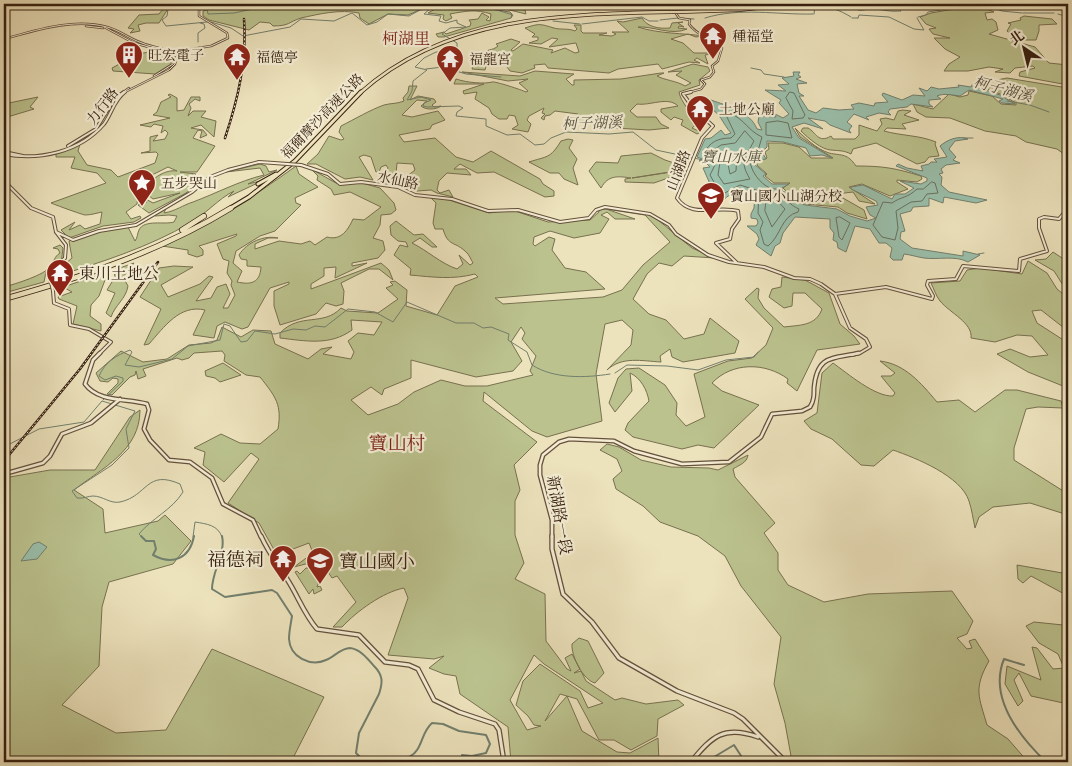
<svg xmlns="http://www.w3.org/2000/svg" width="1072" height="766" viewBox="0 0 1072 766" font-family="'IM FELL French Canon','Noto Serif TC',serif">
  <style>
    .green { fill: #bbc28e; stroke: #787150; fill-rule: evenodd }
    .water { fill: #9abfab; stroke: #727f6d }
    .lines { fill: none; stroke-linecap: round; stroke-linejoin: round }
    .shore { stroke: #68705e; stroke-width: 1 }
    .stream-far1 { stroke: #727f6d; stroke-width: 1 }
    .stream { stroke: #727f6d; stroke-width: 2 }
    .tertiary-far3-casing { stroke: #64503c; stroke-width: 2.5 }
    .tertiary-far2-casing { stroke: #64503c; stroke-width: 4 }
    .tertiary-far1-casing { stroke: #64503c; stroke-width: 5 }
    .tertiary-casing { stroke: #64503c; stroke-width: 5.5 }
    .motorway-far2-casing { stroke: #362011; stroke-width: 4 }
    .motorway-far1-casing { stroke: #362011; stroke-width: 5 }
    .motorway-casing { stroke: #362011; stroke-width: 6 }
    .tertiary-far3 { stroke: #f3ecd3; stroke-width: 1 }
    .tertiary-far2 { stroke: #f3ecd3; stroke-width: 2 }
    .tertiary-far1 { stroke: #f3ecd3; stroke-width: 2.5 }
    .tertiary { stroke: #f3ecd3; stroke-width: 3 }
    .motorway-far2 { stroke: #ece2bc; stroke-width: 2.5 }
    .motorway-far1 { stroke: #ece2bc; stroke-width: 3 }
    .motorway { stroke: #ece2bc; stroke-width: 4.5 }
    .rail-casing { stroke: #362011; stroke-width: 2.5 }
    .rail { stroke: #f3ecd3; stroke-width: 1; stroke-dasharray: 2; stroke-linecap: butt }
    .tertiary-bridge-casing { stroke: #64503c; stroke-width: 4; stroke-linecap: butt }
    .motorway-bridge-casing { stroke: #362011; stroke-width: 4; stroke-linecap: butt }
    .tertiary-bridge { stroke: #f3ecd3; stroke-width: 2 }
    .motorway-bridge { stroke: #ece2bc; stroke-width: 2.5 }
    .labels { text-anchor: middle; stroke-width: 4.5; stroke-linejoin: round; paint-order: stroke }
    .far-poi-label { font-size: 14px; fill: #362011; stroke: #f3ecd3; text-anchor: start }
    .far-street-label { font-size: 14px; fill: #362011; stroke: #f3ecd3 }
    .far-water-label { font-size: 15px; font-style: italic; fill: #54503f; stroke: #f3ecd3 }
    .far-quarter-label { font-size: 16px; fill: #7a1f14; stroke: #f3ecd3 }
    .poi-label { font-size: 16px; fill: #362011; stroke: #f3ecd3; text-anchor: start }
    .street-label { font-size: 16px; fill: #362011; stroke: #f3ecd3 }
    .quarter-label { font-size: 19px; fill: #7a1f14; stroke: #f3ecd3 }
    .near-poi-label { font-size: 19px; fill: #362011; stroke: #f3ecd3; text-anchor: end }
  </style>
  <rect width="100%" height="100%" fill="#ece2bc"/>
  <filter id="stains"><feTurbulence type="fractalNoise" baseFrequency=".004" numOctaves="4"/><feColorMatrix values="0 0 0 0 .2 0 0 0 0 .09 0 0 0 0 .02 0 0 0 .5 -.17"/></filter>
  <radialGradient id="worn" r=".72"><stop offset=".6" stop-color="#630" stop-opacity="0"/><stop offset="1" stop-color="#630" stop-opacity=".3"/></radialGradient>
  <path class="green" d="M167,4H171L159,23H146L138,25L140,31L130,33L134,29L128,28L139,15L159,14Z
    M228,4H498L515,6L525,10L526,14L493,6L490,9L510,12L512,14L511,18L444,37H438L436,34L444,32L446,34L470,26L471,23L469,20L478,19L482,13L489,17L486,20L490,21L491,14C476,9 466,11 450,14L452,18L446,21L443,19L444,15L428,13L435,9L424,8L408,15L388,14L369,24L360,18L359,13C340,9 319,14 301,18C288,22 290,26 273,26L270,23L260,22L249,30L209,20L203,16V11Z
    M977,5L994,12L985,13L987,20L992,19L996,22L998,30L989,34L1035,47L1049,63L1068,65V85L1019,76L1020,72L1035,68L1033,66L1015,68L1010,73L995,72L1003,69L989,67L968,71H944L949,64L960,57L945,49L934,38H950L933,34L929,29L936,28L926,24L920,17L931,13Z
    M1024,16L1052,19L1057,24L1039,25V31L1036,40H1017L1007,31L1011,24L1008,23L1021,20L1020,18Z
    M642,18C647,27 659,29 670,28L672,23L683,22L678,23L684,27L679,26L678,28L687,29C672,36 653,26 638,27C659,34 684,33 703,36L696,37L688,34L671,39L683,43L694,53H717L705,55L708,64L697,58L694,60L700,63L689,62L662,69L658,64L618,69L609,73L548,68L545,64L534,65L535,68L522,73L510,71L504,63H487L485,70L472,69L475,58L479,59L482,63L493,59V56L480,55C485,49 493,51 498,46L496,44L511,39L520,42L511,50L513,51L523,44L553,50L551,53L565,48L575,53L579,52L576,43L549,47L558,39L552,38L541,44L529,43L538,40V37H532L535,34L525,28C540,23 540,24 554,28C561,30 568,28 575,31L577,29L574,25H581V31L583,33H607L599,35L612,36L616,34L612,32H629L617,21L623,22Z
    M152,51L171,55V64L155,74L113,71L112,68L136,55Z
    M693,64L708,67L710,71L699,80L700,85L679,92C681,103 691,110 693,121L698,123L692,128L701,132L697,134L681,125L683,120L674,117L671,120L661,112V109L678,106C668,96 650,106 637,104L630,111L637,117H656L661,124L669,128L649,130L597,127L590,119L580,122L578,114L555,111L550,115L545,116L544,120L541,118L545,114L542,113L544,108L529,116L527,120L531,124L528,132L512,129L518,125L515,116L509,115L507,119H499L492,114L489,108L475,99L477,92L464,94L463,91L484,84H454L456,79C468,83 485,84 492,82C495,81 522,90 526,92L528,91L519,83L528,79L508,81L462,72L520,76L535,71L574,74L566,79L572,85H574V80L621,79L661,73H664L657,76C664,80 677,81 685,86L691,83L676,75L682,71L668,72Z
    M1007,78L1068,88V157L1057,149L1026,142L1016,136L985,131L950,118L926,117L917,112L913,104L933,109L949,94L960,97L968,95L969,91L992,96L1001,104L1016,105V103L1000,94L983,87L982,83Z
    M409,86H417L410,100L418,96L434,99L436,102L432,105L434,107L441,106C436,110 425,110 421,106L427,101L417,100L402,115L412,117L438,111L445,120L432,125L430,129L399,135L404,142L435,138L456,157L473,162L491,151L540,179L543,184L554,191V196L545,197L494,172L477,173L460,164L454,169H466L471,175L447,173L439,181L437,190L440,193L449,190L453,197L437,193L431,190L417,191L399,183L378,182L383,180L410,184L406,177L415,170L413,164L397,163L396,174L381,179L388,168L386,165L381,167L379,172H376L371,157L364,155L359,157L373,180L360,177L345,179L316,164H307L318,154L329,136L341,140L344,139L339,132L341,126C355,119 370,110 384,105C391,103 397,104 404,101L403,98L408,92Z
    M170,94L177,98V111L184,110L191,97H200V101L195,99L189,104L191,108L188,116L193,111H206L201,117L216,121L214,137L201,125L191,128L203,130L207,135L200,138L202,131L198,130L193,138L215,146L197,172H180L196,174L183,183L187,186L202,181L186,193L149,213L138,205L147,202L142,197L153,203L180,193L153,199L144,192C149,180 164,169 177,171L168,167L150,176L151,180L139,188L137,204L126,212L131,219L140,216L141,218L134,222L103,226L69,238L61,230L75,222L69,230L80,225L85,229L100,224L102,212C97,213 91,215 85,215C83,215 53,204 51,203L106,183L97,173L71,168L75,157H56V154L80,144L78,151L87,165L111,170L118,177L155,163L158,154L156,152L141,153L150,151V137L158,135L153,141L165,139L168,133L165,130L161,133L163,126L154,124L151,127L140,125L170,118L153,115L157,112L161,102L171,97L168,95Z
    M38,97L30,107L34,109L4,118V104Z
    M903,110L911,111L904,115L919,120L902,124L906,129L887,128L884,131C902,136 919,135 936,142L935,144L939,156L929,157L925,162L917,164L876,143L853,149L851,154C843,150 839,151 831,150C822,150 808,138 801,131L803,128H808C816,132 818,144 831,136L833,139H855L859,135V125L877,131L882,124L880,119L886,118L894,120L898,111Z
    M795,128C803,136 816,149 829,153C843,156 847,153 856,166C883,166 895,168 921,176L922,179L917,182L897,180V182L908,189L890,196L862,184L849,187L875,204L859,201L853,192L836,194L864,210L867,219L847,213L838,207L805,204L795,200L783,188L790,183H774L765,176L767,174L757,165V162L767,158L765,152L769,149L768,143H783L799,147L811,158H833L800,137Z
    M568,139L573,140L569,148L577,159L573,168L578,185L564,179L559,173H550L529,162C547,156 550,159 561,141Z
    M651,153L665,160L683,166L676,171L632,178L685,170V172L654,183L625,182V179L631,178C618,176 608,175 601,188L589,171L596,162L618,163L621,156Z
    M260,164L266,166L269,172L277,170L248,184L264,180L228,197L234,191C218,199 206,214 190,223C149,247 102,262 57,276V271L72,258L69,241L106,229L128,227L135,241C138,237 137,234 139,230C144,219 165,225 174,222L177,216L169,215L155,216L156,214L167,206L164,213C176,211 183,205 193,202C217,193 239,181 264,175L260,168L226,172Z
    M296,166L299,174L318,187L295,198L296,203L301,205L275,231L260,236L236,251L233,263L242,271L237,282C251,285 260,283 261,267L247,266V260L241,259L239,255C247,242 264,235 278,238H268L255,244V249L279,241L301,244L310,241L315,245L327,237C341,241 348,230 353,219L364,220L381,207L350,192L334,195L331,189L317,180L318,176L311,169L336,183H362L380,188L394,203L396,210L391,214L381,215L380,225L373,238L383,241L385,250L378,258L352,263V266L367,263L335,278L336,267L324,268V276L311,284V289L381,263L389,270L393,280L379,269H369L341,283L344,291L343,304L336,306L326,303L316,314L280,325L274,306V291L289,284V282L270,288L248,327L242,329L225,322L217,326L214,338L193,335L205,310C180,304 164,327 149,344L144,345L161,309L140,297L159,268L174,266L193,267L161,285L168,297L200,284L209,276L213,277L196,301L211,298L217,287L226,284L230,294L223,308H228L235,295L231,285L232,281L227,273L229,261L223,259L217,244L236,236L237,234L199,246L203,250V255L197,257L188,254V250L162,246C211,225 253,197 296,166Z
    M430,197L449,200L489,213L512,210L548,222L590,220L599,212L598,210L606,209L635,219H615L607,212L601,215L609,219L600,233L574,238L550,231L534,237L533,244L535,246L549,237L555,239L552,250L565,268L586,272L605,289L495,298L503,304L603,297L622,290L643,265L670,242L645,215L599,208L604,207L652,215L692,248L715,258L684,256L672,266L659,263L647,274L633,299L649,314L666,320L684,339L704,334L710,318L739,341L735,353L683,362L672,357L670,349L660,356L661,362C642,361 622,356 607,370L631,345L633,330L622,320L605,324L596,374L602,421L547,437L532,431L484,392L483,401L537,442L514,465L520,490L515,501V535L524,563L515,579L545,594L546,641L567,669L571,671L565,658L572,654L580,669L574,673L581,671L586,681L615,700L622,698L646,704L678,700L684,705L658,719L657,736L631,750L614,740H599L577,699L560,694L545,721L567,696L582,731L617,752L630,753L658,738L659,762H511L508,727L460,694L456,676L444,674L429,668L444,656L434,659L388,655L408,598L404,588C383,592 357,611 342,627H333L356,602L337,576L332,578L326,569L329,567L317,561L294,567L313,553L309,543L277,555L259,523L228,503L259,459L251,453L224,482L203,465L205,452L194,448L221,434L240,443L260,444L278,429C282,405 276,397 260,377L246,375L224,361L225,355L222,351L194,353L189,358L182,360L177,358L143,369L146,376L138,379L136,371L135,375L130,377L112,395L107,394L118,383V379L113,378L108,382L100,381L96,373L121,351L143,362L167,359L189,345L211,343L217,340L222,327L241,337L253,330L271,331L275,344L308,359L321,349L332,347L323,354L351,359L354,352L348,341L358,333L374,335L382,322L351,320L352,330C330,346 306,341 280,338V333C300,312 323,327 341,308L347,311L378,313L398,299L386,288L393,285L390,282L395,281L407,290L406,306L437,315L455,286L478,277L475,274C452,280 433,277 410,275L411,269L394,255L400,245L408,247L406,242L398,241L391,235L390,226L396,221L414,235L423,234L437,247H432L420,238L412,243C428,251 440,263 457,269L463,264L459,255L470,265L473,263C471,260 469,254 466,252C455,241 448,247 443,229H435L433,223L436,203ZM521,327L525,333L522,339L536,356L530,371L533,375L487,386H465L441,380L414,392L398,404L368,415L351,400L371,387L382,395L384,389L411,378V360L476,377L513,371L522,361L511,342ZM534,655L544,664L603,703L588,708L580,691L540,664L523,681L516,705L528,716L534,725L541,726L527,730L510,700Z
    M60,245L63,248L61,264L46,272L44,282L4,293V287C15,284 45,275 51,266C55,260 54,257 60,253L58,249L53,248Z
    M1053,252L1068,262V293L1054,271L1035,260L1046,259Z
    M1028,261L1047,273L1057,289L1068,298V331L1041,310L1032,311L1037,323L1068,343V388L1028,372L997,354L1010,349L1030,357L1048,355L1032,336L1017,335L995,342L971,338C973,323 950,313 940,301C936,296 934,289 931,283L960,281L967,270L980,268L1022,274Z
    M134,263L123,277L128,286C126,299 115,305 111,317L106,313L115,293L107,290L115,277L114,270Z
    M108,272L99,296L91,305L90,316L101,324V331L73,324L77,306L59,299L58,297L72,292L63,287Z
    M782,277L805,280L829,293L840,324L854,336L860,344L817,350L797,391L787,383L788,379C765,362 732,362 712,383L722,391L759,405L714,448L698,445L682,449L633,437L625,430L628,423L649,401C647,390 641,378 630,373L632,391L615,412L609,403L618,378L626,369L639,368L665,385L677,403L676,415L686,426L705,417L694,374L728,361L752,358L766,345L773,328L745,299L757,288L759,289L758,298L764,308L784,327C800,325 816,326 822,309L805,293H793L792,306L784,308L769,297L772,289L781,287Z
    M880,361C905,364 921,383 937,402L959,400L975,412L1005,390H1017L1061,401L1063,408L1038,407L1026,409L1014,448V460L1068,494V515L1030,503L993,507L979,517L975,528C973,519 972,510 969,501C961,476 916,458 893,450L874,466L861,465L832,439L811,429L804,421L817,413L822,373L833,363C847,373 875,397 893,396L895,393L881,376H891L895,373Z
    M223,363L241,375L220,382L215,378L206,376L205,371Z
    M140,410C140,451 102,468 74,490L103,509L105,533L158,521L165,515L191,541L173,564L109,582L102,607L99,666L62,705L116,733L166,730L212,649L324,697L291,762H4V478L50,470H95L130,417Z
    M607,444L619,447L641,460L671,467L709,468L718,470L748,455C747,463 739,465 733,469L735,477L775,523L764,533L778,553V570L788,585L824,602L868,594L952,591L973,621L967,634L957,638L967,649L972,648L969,641L975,639L989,661C973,689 979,697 987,725L1008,739L1028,762H847C835,757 825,753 814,762H795L791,756L785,723L774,684L781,637L741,586L725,556L698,536L660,522L643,506L616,489L613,479L622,471L617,459L600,450Z
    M1017,565L1068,574V596L1031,576L1023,583L1018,579Z
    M306,568H312L320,579L317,587L320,586L322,590L314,594L313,589L309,594L295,572L297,571L300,574Z
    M1068,621V704L1031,696L1019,673L1014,680L1023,701L1018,706L1005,684L1007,666L1041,680L1032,647L1037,648L1053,669L1064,668L1058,654L1039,643L1026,626L1034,622L1063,625Z
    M579,638L588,641L604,673L595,683C583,680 571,656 572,644Z"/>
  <path class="water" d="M793,72H800L798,75L801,77L796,79L807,83L797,84L799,93L804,96H799L808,110L816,113L823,108L839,110L854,109L851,105L859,103L874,106L875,103L888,102L882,95L883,93L902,100L913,95L925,96L919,88L927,91L931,87L939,89L959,87L958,85L971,87L973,83L991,80L981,83L980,88L1000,95L1015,104L1002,103L999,101L1003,99L969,90L960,96C952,95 944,93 937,96L941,99L929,100V104L933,107L911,104L907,107L890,109L888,112L891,115L879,113L866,117L869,120L854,114L847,122L852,126L849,130L851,133L830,125L825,121L808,118L823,129L804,123L792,127L799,138L832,158L822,155L810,156L806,148L783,142L767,141V147L762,152L766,159L754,161V164L766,174L763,176L772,184H789L782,188V191L788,193L794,201L805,205L837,209L850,216L867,221L876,218L870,215L866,207L878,205L876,201L851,189V187L863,185L892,199L895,194H905L914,188L900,181L921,184L927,181V178L896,166L898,164L907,168L923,171L921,166L929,164L931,162H937L934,159L947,157L940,146C947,140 958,135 968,139L955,141L949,149L956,157L953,160L960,163L946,165L941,169L943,173L939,174L942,177L941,185L949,192L987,200L976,203L944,197L943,203L929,198V206L913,207L911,211L900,214L905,231L901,232L900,239L912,248L963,256V251L980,255L968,262C955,255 938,260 924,258C917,257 912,255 904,254L902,260H893L890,257L892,248L886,243H879L870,229L855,226L846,252L838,248L837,242L833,240L834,233L830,228V219L795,217L783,233L780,243L775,246L771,256L756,245L759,239L757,234L747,226H756L758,223L757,219L751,218V214L754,208L755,193C738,192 733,190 720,203L710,202L714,193L703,168L710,167L704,161H699L702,159L697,157L705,139L711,138L721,130L725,135L731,133C722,123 721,113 708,107L707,102L711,100C727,106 750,111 757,129L762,130L758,122L759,116L776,117L775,114L783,118L789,114L779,103L781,100L765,90L786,91L778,85L789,84L782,78L794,76Z
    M39,542L47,547L37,559L21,561L33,544Z"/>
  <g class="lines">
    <path class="shore" d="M790,92L794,93L805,115L803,118L792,119L793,111L786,98Z
      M728,112C746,120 747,130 762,137L757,154L750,160C750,170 760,184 770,188C777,191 773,186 778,191C786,198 789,205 799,209L798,212C781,216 781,236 768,246L764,244L760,230L763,222L758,213L759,191L740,185L721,195L710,175L715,165L704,154C709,142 718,138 731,138L735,134L726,115Z
      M778,121L788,123L792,138L766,135V123Z
      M745,131L754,141C745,158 739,161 750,179L724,184L718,175L720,162L712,151L721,145L735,143Z
      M734,152L737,154L736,171L730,174L726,155Z
      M932,182L935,183L938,193L927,194L922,201L911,202L896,211L898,228L895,240L882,237L873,225L883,202L892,203C902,196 906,199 917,189H923Z
      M767,195H772L785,209L772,227L765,211Z
      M840,217L850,223L842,240L839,237L836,218Z"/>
    <path class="stream-far1" d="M172,4L168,9L167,16L162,20L166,26L207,22
      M477,4L513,15L511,18
      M853,4L864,6L858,10C863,11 869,8 875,9C885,10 891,12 901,11L899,8H945L942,5L945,4
      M207,9L208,14L234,13L276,4
      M1023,13H1054
      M814,14L815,6C828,6 840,10 851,17
      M1058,14L1068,17
      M918,17L926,15L928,12L982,4L1002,11L1022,13
      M681,18L694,19
      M705,18C740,7 777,15 813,14
      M852,18H858
      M858,18L859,15L889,17L914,29L924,30L917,18
      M660,20L678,18
      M553,21L580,24
      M211,22L231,28L243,36L290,27L301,19L334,21L352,13L367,25L377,22L388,14L409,16L420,10L431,8L424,14L441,16L439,21L446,23L457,20V23L466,27L450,28L442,34L457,43V53L436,52L424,58L415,67L427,70L413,81L412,91L407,100L421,97L431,100L424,103L423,106L427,107L459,106L463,108L457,112L456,116L486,119V126L507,135L520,134L535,145L544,144L551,138L566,132L609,134L633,132L656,150L703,160
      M582,24L642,17L649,21H658
      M198,42V33L205,28L204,24L200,23
      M751,68L761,70L764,74L784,77
      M426,69L443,67L466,74L501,77
      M981,75L986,79
      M1007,101L1030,105L1049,112
      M964,138H973
      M978,254L984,253
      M615,373L627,365L667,366L698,370L726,360L754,357L758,352
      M103,400L123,381V378L116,376L105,380L99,376C105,362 117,355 130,350L132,352L125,365L139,367L172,359L188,346L220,340L224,324L230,326L241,342L247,341L255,331L275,334L293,329L306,330L315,326L325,327L348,309L375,312L393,322L407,302L456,323H474L483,328L491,327L509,334L508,340L527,352L532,365C554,379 585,378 610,374
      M4,447L39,429L84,422L102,401L135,411L126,429L129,448L112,465L72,491L77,498C83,499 88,496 93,496C103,496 110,504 120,502C148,496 146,469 180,484L183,492C172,510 152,518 139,534L142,537
      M193,537L195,522C207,524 218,525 222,537"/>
    <path class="stream" d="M141,536L146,541H154L156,549L153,555C173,566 190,558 194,536
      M222,536C226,553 212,571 212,589L225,597L272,590L277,593L292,616C291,623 289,631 289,639C290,657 310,667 326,660C334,657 341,648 350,648C360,649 368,659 374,666C383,675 383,682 379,694L359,733L356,753L363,760C378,760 408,765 417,750C423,741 423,731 432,723L443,724L459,731L486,735L490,744L486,753L472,756L462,755L461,762
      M1024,665L1004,659C988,698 1019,736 1046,762
      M711,762L714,757L734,745L745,762
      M820,762L833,758L842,762"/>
    <defs>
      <path id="tertiary-far3" d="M670,4L674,10
        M675,12L679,18L690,20L689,24C696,35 711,38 722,48L718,61L712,66L714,72L710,77L701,80L705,84L701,89L686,93
        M86,26L103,28
        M104,27L134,43L167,52L174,57L173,64L154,76
        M4,39C37,30 73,18 107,27C119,30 130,39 142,43C153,48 168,47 177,57L175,64L169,70L123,93
        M173,52L211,46L228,38L227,33L199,16V10L207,4
        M122,93L129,88"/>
      <path id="tertiary-far2" d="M691,92L683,94L694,109L713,126L702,138L677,198C691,219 718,205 738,211L739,219L732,229L730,239L716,243L737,263
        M68,146L96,129L114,99L124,92
        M4,152L23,156
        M4,154C39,161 80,152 104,124C112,113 114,100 125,92
        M301,165L328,174L340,184L361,182L398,187L415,195L452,199L488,211L518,210L560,222L589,218L596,210L605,207L650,214L669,225L676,234L708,255L729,262L764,267L794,278L810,279L821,284L835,294L850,328L866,339L870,347L860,353L851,355
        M4,181L31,208L53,217L56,232
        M56,232L73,240L99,231L136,225L192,192L210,177L228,170L259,162L274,163
        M50,278L49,273L65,258L66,245L56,232
        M53,291L54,303L69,309L70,325L89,329L111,342L98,355
        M835,294L886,287L932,299L933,296L927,285L928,281L956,279L963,266L1019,271L1020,259L1047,251L1039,228V219L1044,217L1059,219L1064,213L1068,215"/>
      <path id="tertiary-far1" d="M100,353L93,360L85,384C99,403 127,398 147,404L149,410L144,429L150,440L169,460L190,462L212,478L223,504L253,520L261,537
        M4,474L43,463L50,456L62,434L91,423L120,399
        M552,537V520L540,475V465L543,455L559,442L569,439L614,441L634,451L682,464L729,462L761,437L772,414L802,411L810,407C814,401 814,395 814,388C817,354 833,359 859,353"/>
      <path id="tertiary" d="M261,536C268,552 278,565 287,579C298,596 304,614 317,629L359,635L385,662L409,665L418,669L434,700L459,712L495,724L499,730L504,762
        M552,536V549L563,594L592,622L619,658L677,691L734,713L743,719L786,762
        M691,762C712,736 724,725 758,737"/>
      <path id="motorway-far2" d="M678,12L739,10L794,4
        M360,93C445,16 563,14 672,12"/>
      <path id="motorway-far1" d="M258,184L276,174
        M229,209L249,197L295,161L361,92"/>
      <path id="motorway" d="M182,230L204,216
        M4,299C83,277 161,251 231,208"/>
    </defs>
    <use href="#tertiary-far3" class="tertiary-far3-casing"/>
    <use href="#tertiary-far2" class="tertiary-far2-casing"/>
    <use href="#tertiary-far1" class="tertiary-far1-casing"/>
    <use href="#tertiary" class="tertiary-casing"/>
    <use href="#motorway-far2" class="motorway-far2-casing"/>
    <use href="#motorway-far1" class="motorway-far1-casing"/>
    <use href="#motorway" class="motorway-casing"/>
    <use href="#tertiary-far3" class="tertiary-far3"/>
    <use href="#tertiary-far2" class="tertiary-far2"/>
    <use href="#tertiary-far1" class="tertiary-far1"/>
    <use href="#tertiary" class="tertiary"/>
    <use href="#motorway-far2" class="motorway-far2"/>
    <use href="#motorway-far1" class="motorway-far1"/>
    <use href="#motorway" class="motorway"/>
    <defs>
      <path id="rail" d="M225,138C238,99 247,61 244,19
        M4,461L80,369L158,262"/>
    </defs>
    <use href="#rail" class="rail-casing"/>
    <use href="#rail" class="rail"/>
    <defs>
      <path id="tertiary-bridge" d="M274,163L301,165
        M50,278L53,291"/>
      <path id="motorway-bridge" d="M672,12H678"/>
    </defs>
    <use href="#tertiary-bridge" class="tertiary-bridge-casing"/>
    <use href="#motorway-bridge" class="motorway-bridge-casing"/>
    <use href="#tertiary-bridge" class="tertiary-bridge"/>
    <use href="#motorway-bridge" class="motorway-bridge"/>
  </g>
  <defs>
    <symbol id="temple-pin" viewBox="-11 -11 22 30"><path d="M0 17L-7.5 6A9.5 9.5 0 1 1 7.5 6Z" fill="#8f2418" stroke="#f3ecd3"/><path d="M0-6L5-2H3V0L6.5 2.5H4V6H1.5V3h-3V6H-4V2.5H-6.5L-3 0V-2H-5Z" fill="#fff"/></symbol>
    <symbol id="building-pin" viewBox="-11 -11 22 30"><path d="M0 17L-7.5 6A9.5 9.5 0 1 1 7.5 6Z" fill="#8f2418" stroke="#f3ecd3"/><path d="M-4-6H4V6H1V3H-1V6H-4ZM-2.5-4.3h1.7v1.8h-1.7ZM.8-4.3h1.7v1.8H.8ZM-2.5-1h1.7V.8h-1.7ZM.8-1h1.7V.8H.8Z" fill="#fff"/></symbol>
    <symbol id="sight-pin" viewBox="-11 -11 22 30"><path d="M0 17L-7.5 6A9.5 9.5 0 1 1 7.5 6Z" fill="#8f2418" stroke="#f3ecd3"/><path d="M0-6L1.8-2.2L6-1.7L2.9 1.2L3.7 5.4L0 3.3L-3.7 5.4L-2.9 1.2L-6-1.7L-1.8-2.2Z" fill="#fff"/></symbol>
    <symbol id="school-pin" viewBox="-11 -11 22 30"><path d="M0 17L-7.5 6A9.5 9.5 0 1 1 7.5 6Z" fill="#8f2418" stroke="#f3ecd3"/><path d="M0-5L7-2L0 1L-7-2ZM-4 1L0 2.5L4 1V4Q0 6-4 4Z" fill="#fff"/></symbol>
  </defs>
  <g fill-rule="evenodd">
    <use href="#temple-pin" x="697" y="20" width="32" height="43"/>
    <use href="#building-pin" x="113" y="39" width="32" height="43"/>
    <use href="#temple-pin" x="221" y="41" width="32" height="43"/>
    <use href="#temple-pin" x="434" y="43" width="32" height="43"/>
    <use href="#temple-pin" x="684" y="93" width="32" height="43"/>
    <use href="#sight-pin" x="126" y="167" width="32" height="43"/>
    <use href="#school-pin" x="695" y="180" width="32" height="43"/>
    <use href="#temple-pin" x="44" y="257" width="32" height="43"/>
    <use href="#temple-pin" x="267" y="543" width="32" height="43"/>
    <use href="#school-pin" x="304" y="545" width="32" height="43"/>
  </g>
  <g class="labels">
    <g class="far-poi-label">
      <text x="732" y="41">種福堂</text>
      <text x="148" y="60">旺宏電子</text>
      <text x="256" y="62">福德亭</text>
      <text x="469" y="64">福龍宮</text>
      <text x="719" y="114">土地公廟</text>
      <text x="161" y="188">五步哭山</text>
      <text x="730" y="201">寶山國小山湖分校</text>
    </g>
    <g class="far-street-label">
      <text transform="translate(102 106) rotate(-52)" y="5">力行路</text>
      <text transform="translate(322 116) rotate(-46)" y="5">福爾摩沙高速公路</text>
      <text transform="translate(678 170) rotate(-69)" y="5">山湖路</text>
      <text transform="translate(398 180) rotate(12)" y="5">水仙路</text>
    </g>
    <g class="far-water-label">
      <text transform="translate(1003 89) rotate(15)" y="5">柯子湖溪</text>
      <text transform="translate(592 123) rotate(-2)" y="5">柯子湖溪</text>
      <text x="731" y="162">寶山水庫</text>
    </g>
    <g class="far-quarter-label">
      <text x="406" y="44">柯湖里</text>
    </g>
    <g class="poi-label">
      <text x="79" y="279">東川土地公</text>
    </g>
    <g class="street-label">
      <text transform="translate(560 515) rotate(80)" y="6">新湖路一段</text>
    </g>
    <g class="quarter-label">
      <text x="397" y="450">寶山村</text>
    </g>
    <g class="near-poi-label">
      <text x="264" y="566">福德祠</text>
      <text x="339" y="568" text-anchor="start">寶山國小</text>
    </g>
  </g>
  <rect width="1072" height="766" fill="none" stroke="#ece2bc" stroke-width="20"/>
  <rect x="5" y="5" width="1062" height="756" fill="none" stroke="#362011" stroke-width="2.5"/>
  <rect x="10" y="10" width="1052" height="746" fill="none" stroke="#362011"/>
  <g transform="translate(1024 48) rotate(325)" stroke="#f3ecd3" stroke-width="4" paint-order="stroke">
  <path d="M0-4L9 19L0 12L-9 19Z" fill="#362011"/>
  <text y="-8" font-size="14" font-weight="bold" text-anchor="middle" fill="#362011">北</text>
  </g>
  <rect width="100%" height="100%" filter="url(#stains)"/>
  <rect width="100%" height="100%" fill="url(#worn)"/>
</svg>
